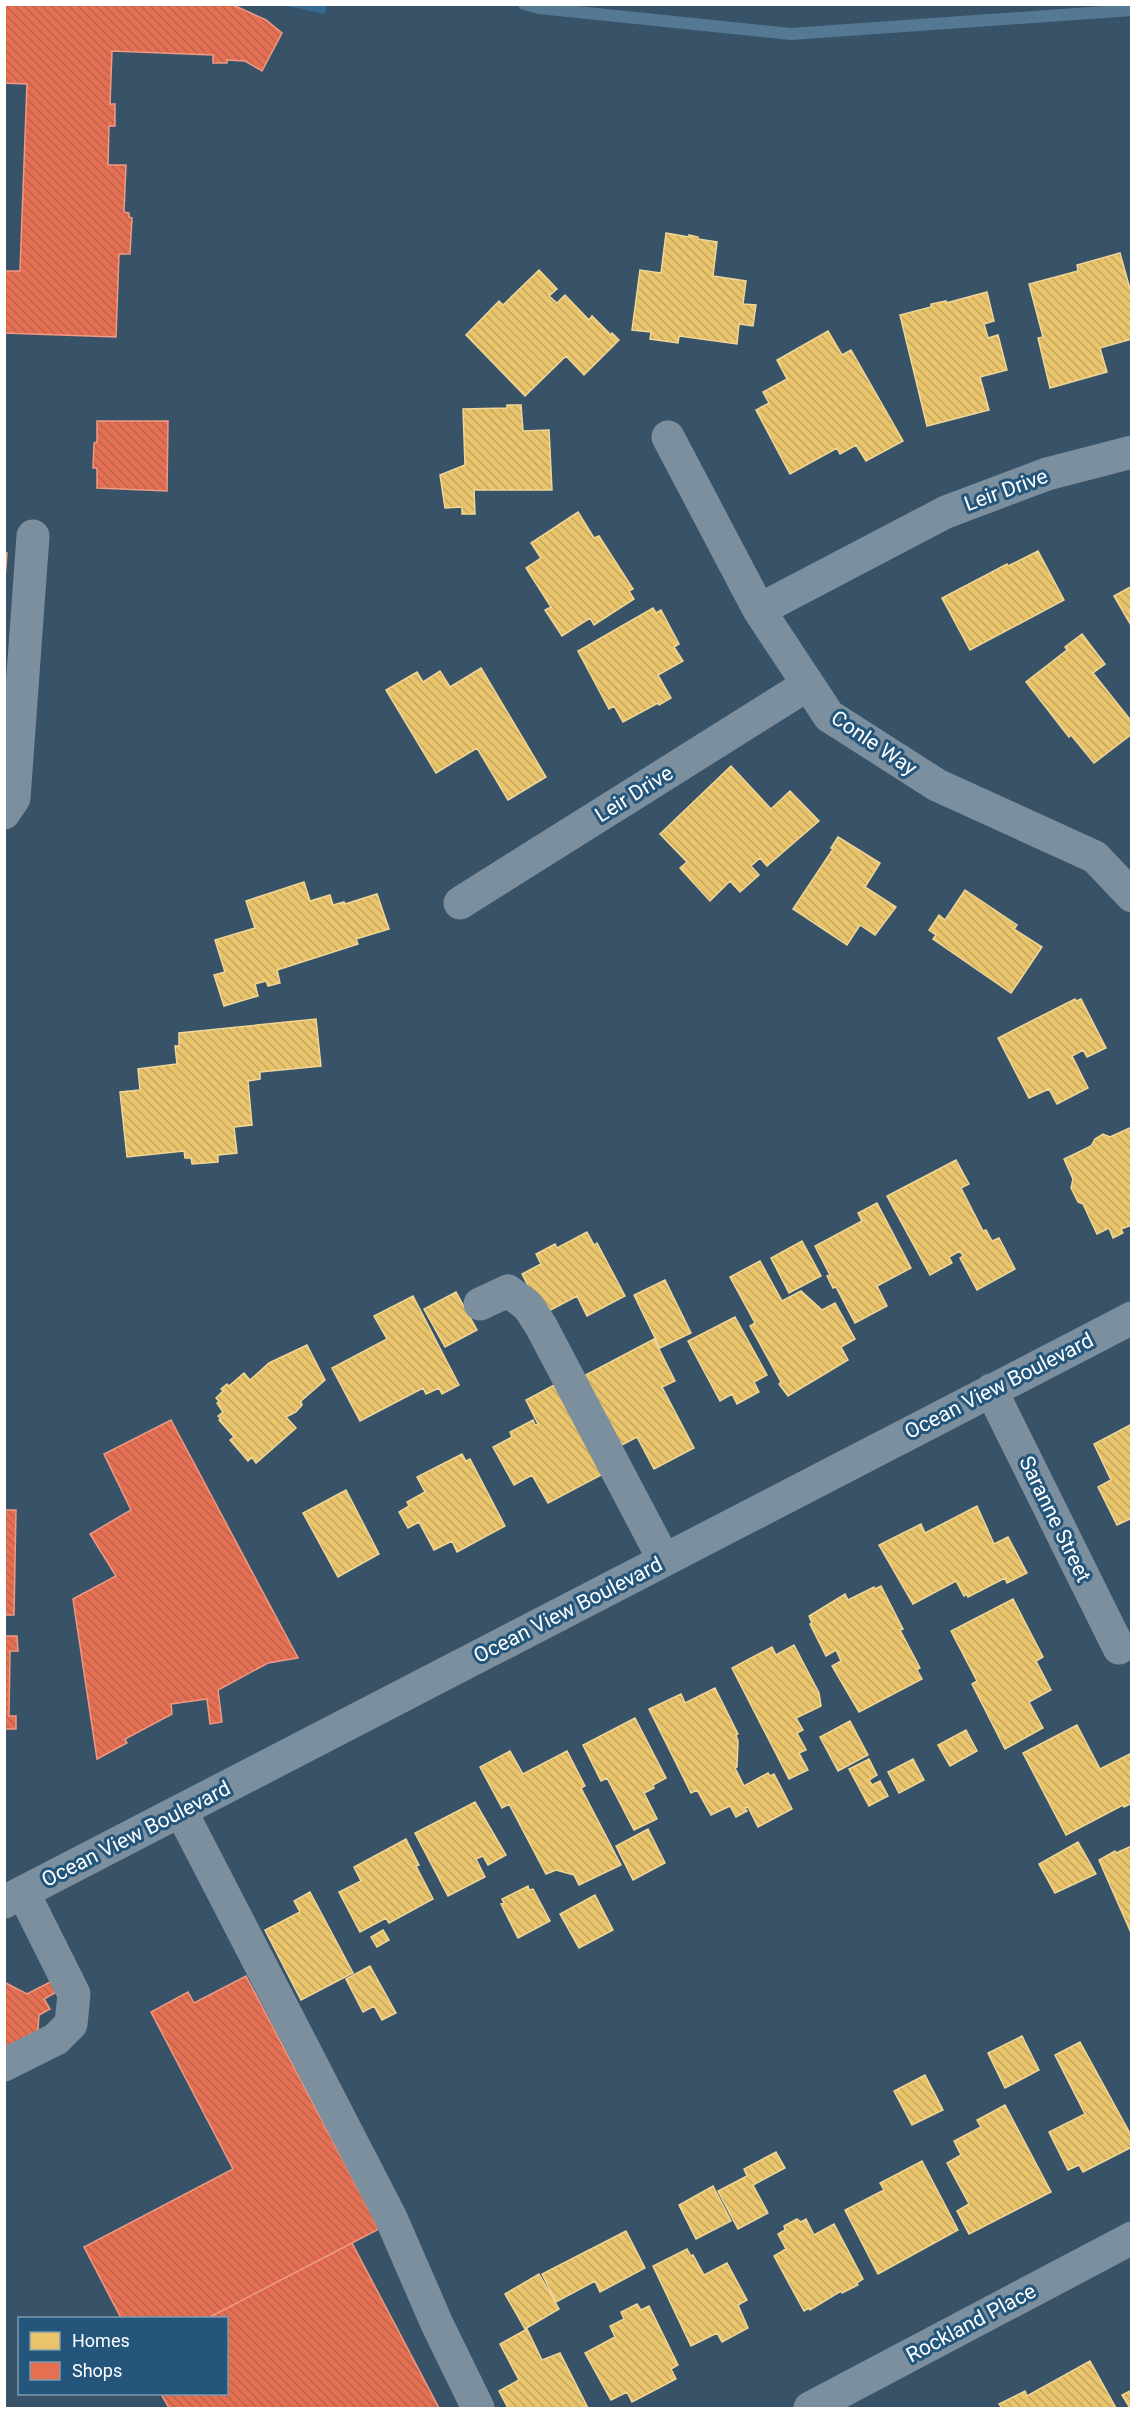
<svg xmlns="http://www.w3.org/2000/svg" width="1136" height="2413" viewBox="0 0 1136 2413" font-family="Roboto,sans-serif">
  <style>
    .park { fill: #356b91 }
    .homes { fill: url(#homes-back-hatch); stroke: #f0d697; stroke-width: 1.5 }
    .shops { fill: url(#shops-back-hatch); stroke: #ee9a85; stroke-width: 1.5 }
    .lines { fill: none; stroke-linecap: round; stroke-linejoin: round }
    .stream { stroke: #557993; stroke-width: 12 }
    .minor { stroke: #7c8f9f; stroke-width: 33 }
    .labels { text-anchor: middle; stroke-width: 6; stroke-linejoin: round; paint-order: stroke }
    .street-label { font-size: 21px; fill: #fff; stroke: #24567c }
  </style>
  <defs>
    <pattern id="homes-back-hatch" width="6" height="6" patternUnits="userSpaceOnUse" patternTransform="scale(1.5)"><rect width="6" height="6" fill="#e9c46a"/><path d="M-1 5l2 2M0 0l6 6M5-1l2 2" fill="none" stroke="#c2a662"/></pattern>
    <pattern id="shops-back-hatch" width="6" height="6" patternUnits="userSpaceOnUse" patternTransform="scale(1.5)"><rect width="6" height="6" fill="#e76f51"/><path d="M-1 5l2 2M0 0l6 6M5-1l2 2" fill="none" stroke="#b86450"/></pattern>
  </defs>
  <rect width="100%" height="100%" fill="#385368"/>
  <path class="park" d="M282,5L327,4V5L325,14Z"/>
  <path class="homes" d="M666,233L689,237V235L698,237V239L717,242L713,276L746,281L743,304L756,305L753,326L739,324L737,344L679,336L678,343L650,339L651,332L632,330L640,270L661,273Z
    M1120,253L1132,296V339L1100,348L1107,372L1050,388L1038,338L1043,337L1029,284L1078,271L1077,265Z
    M539,270L557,289L549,296L557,303L565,295L589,320L592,316L611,335L612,333L619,340L584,375L566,356L525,396L466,335L499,301L503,305Z
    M987,292L994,321L984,324L988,338L998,335L1007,370L980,377L989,410L927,426L900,315L931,307V304L946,301V303Z
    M828,331L842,355L851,350L903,441L866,461L856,445L840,454L837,448L790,474L756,410L769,403L763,392L787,379L777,360Z
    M507,405H521L523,431L549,430L552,490H474L475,514H462V507L445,508L440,475L465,465L463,409L507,408Z
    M578,512L594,538L599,536L633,589L629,591L634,599L594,625L590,618L562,636L545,610L551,607L526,568L541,558L531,543Z
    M1038,551L1064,600L970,650L942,598L1007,564L1008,566Z
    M1132,586V627L1114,596Z
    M653,608L656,613L661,610L679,644L674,647L683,661L658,675L671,698L659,705L658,703L623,722L614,706L609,709L578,651Z
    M1082,634L1105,664L1093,673L1132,722V734L1094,763L1071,735L1069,737L1026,682L1067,650L1065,647Z
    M481,668L546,777L508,800L477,748L436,773L386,690L417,672L423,682L440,671L450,687Z
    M731,766L771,809L790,791L819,821L767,866L760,858L751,866L759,875L740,892L730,881L710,901L680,868L687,862L660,834Z
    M838,837L880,863L865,887L896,907L875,935L860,925L847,945L793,909L833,849L831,848Z
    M304,882L310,901L330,895L333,905L344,902L345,904L377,894L389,929L356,939L358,944L277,970L280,983L268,986L266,981L255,984L258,996L224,1006L214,975L225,972L215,940L255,928L246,901Z
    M965,890L1017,925L1014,929L1042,947L1011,993L933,939L936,935L929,930L939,915L945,920Z
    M1075,999L1076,1001L1081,999L1106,1048L1087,1057L1083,1050L1072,1056L1088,1088L1057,1104L1049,1089L1029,1098L998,1038Z
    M316,1019L321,1066L260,1072V1079L248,1081L252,1125L234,1127L237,1153L218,1155V1162L192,1164L191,1158H185L184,1151L127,1157L120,1092L140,1090L138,1069L177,1064L175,1046H179V1033Z
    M1132,1127V1225L1121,1229L1123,1233L1113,1238L1109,1228L1097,1234L1083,1204L1078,1202L1071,1188L1073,1179L1064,1159L1091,1146L1095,1139L1103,1134L1110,1137Z
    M956,1160L969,1184L961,1188L983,1231L986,1230L992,1241L999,1238L1015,1269L977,1290L960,1258L963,1256L960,1251L949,1257L952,1263L930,1275L887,1196Z
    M877,1203L911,1268L877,1286L887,1306L855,1323L836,1287L833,1288L827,1276L830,1275L815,1246L862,1221L858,1213Z
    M587,1232L594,1245L597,1243L625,1296L587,1316L577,1296L543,1314L522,1274L541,1264L536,1254L555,1244L557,1248Z
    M802,1241L821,1276L789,1293L771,1258Z
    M760,1261L782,1301L801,1291L822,1310L835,1303L855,1339L841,1347L848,1360L788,1396L779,1384L781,1382L750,1326L755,1323L730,1277Z
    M665,1280L691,1333L660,1348L634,1295Z
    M456,1292L477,1330L445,1347L424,1309Z
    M413,1296L459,1385L442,1394L439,1388L426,1394L423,1388L360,1421L332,1368L387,1339L374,1316Z
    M735,1317L767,1375L754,1382L759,1392L737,1404L732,1394L720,1401L688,1341Z
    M654,1339L675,1381L662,1387L694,1448L654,1469L637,1437L620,1446L578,1379Z
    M307,1345L325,1380L301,1401L302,1405L296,1412L286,1417L296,1428L256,1463L252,1457L248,1461L230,1440L234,1437L219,1420L221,1419L218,1416L223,1412L217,1403L219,1401L216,1398L223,1391L221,1389L227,1384L229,1386L244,1373L250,1380L269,1363Z
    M556,1384L603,1474L548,1503L532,1475L514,1485L493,1447L512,1437L510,1432L533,1420L535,1425L538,1424L526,1400Z
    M1132,1424V1518L1117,1525L1098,1487L1111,1480L1094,1444Z
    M462,1454L466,1461L470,1459L505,1526L457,1552L452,1541L434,1550L419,1522L408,1528L399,1512L409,1506L407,1502L425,1492L417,1477Z
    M346,1490L379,1554L338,1577L303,1513Z
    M977,1506L994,1544L1008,1537L1027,1573L1007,1583L1005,1578L968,1597L966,1594L964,1596L956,1581L913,1604L879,1545L921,1524L925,1533Z
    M881,1586L903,1629L900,1630L920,1668L917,1670L922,1679L859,1712L832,1666L841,1661L836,1650L826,1656L810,1624L812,1623L809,1616L845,1594L848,1600L874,1587L875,1589Z
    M1013,1599L1043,1657L1036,1661L1051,1690L1029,1702L1043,1728L1005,1749L972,1684L977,1681L951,1631Z
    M794,1645L819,1693L821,1706L796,1718L803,1730L797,1733L806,1750L799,1753L808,1770L789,1779L732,1668L772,1647L776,1655Z
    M715,1688L738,1734L736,1735L738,1741L737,1767L735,1768L744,1786L768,1773L770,1776L774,1774L792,1809L758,1827L748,1807L745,1808L747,1811L736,1817L730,1806L711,1815L697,1790L691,1793L649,1709L681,1694L685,1703Z
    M635,1718L666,1778L653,1785L654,1788L644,1793L657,1819L634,1830L607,1778L601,1781L583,1745Z
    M850,1721L868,1755L838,1771L820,1737Z
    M1077,1725L1100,1769L1132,1753V1803L1124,1807L1123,1805L1066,1835L1023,1753Z
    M966,1730L977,1751L950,1766L938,1745Z
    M510,1751L523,1774L567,1751L585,1786L581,1788L621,1865L579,1885L574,1875L556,1870L546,1874L509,1804L502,1808L480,1767Z
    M869,1759L877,1775L869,1780L872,1785L880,1781L888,1796L869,1806L849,1769Z
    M913,1759L924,1780L899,1793L888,1772Z
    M475,1802L506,1855L488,1865L483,1856L476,1859L485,1877L448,1896L415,1833Z
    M648,1829L665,1863L633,1880L616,1846Z
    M406,1839L419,1865L416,1866L433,1899L389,1923L386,1918L360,1932L339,1892L361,1881L354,1867Z
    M1078,1842L1096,1874L1055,1893L1039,1864Z
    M1132,1846V1935L1099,1860L1115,1851L1116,1853Z
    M528,1886L529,1890L533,1889L550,1921L518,1938L501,1904L504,1903L502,1899Z
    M310,1892L353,1973L301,2000L265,1930L300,1912L294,1901Z
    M595,1895L613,1930L579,1948L560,1914Z
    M383,1930L389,1940L377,1947L371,1937Z
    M370,1966L396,2013L382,2020L374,2006L363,2012L346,1979Z
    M1022,2036L1039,2070L1005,2088L988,2053Z
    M1080,2042L1132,2137V2147L1083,2172L1079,2165L1068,2170L1049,2132L1085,2114L1055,2055Z
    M925,2075L943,2110L912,2125L894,2091Z
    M1005,2105L1051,2192L969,2234L957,2211L969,2204L947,2163L961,2155L954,2141L981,2127L977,2120Z
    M776,2152L785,2168L753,2185L768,2213L738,2229L718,2191L747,2176L744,2169Z
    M922,2161L958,2230L878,2274L845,2210L884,2190L880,2183Z
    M713,2186L731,2221L696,2239L679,2205Z
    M797,2219L801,2222L806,2219L814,2235L834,2224L863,2279L857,2283L858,2285L842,2293L841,2291L810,2310L809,2308L804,2311L774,2256L786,2249L778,2234L785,2230L784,2226Z
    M626,2231L645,2268L600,2292L595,2281L556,2302L542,2274Z
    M687,2249L691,2256L693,2255L704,2275L727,2263L747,2300L738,2305L748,2328L722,2342L717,2333L691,2346L653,2266Z
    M539,2274L559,2309L525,2329L505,2294Z
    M637,2304L641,2310L649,2306L678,2365L671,2369L676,2379L632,2402L627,2392L611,2400L585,2353L615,2337L610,2326L624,2319L621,2312Z
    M527,2329L542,2360L560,2353L588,2408H508L499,2391L519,2380L500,2344Z
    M1090,2361L1116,2408H1002L999,2404L1025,2391L1027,2396Z
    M1132,2390V2408H1130L1122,2395Z"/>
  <path class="shops" d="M4,4H231L266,20L282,33L262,71L245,61L227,60V63H213V55L112,51L110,104H115V126H109L108,165H126L124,212L129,213V217L132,218L130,254H119L116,337L4,333V271H20L27,84L4,83Z
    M97,421H168L167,491L97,488V468H93L94,443L97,442Z
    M4,553H7L4,592Z
    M171,1420L298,1658L268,1663L218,1690L222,1722L210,1724L207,1699L171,1704L172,1714L125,1739L127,1743L97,1759L73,1599L116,1576L90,1534L131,1510L104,1454Z
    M4,1510H16L14,1615H4Z
    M4,1636H17L18,1651H10L9,1716H16V1729H4Z
    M246,1976L379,2229L208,2318H121L84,2247L233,2169L151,2012L188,1992L194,2003Z
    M54,1980L60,1990L44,1999L50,2009L39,2015L37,2043L4,2061V1982L27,1994Z
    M352,2243L439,2408H169L161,2394H226V2318H208Z"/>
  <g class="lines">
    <path class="stream" d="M524,4L539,8L791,34L1132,10"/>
    <path class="minor" d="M668,437L759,610L829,716L937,785L1095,857L1132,896
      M759,610L946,512L1047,474L1132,452
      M4,813L14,798L33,536
      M460,903L807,685
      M480,1304L508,1291L528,1306L541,1326L664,1560
      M991,1390L1119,1648
      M181,1811L391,2218L437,2324L478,2408
      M4,1902L1132,1318
      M4,2065L56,2039L71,2024L74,1994L23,1892
      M810,2408L1132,2238"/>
  </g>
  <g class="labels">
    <g class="street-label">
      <text transform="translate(1006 490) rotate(-20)" y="7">Leir Drive</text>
      <text transform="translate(874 743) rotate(34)" y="7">Conle Way</text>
      <text transform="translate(634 794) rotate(-32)" y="7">Leir Drive</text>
      <text transform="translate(999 1386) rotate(-27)" y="7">Ocean View Boulevard</text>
      <text transform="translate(1055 1519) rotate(64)" y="7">Saranne Street</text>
      <text transform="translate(568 1610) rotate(-27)" y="7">Ocean View Boulevard</text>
      <text transform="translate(136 1834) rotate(-27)" y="7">Ocean View Boulevard</text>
      <text transform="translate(971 2323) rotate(-28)" y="7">Rockland Place</text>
    </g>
  </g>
  <rect width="1136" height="2413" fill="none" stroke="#ffffff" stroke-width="12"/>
  <rect x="18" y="2317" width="210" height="78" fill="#24567c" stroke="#7c9ab0" stroke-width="1.5"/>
  <rect x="30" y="2332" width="30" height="18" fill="#e9c46a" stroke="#7c9ab0" stroke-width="1.5"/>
  <text x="72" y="2347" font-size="18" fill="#ffffff">Homes</text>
  <rect x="30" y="2362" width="30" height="18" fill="#e76f51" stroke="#7c9ab0" stroke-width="1.5"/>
  <text x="72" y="2377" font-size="18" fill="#ffffff">Shops</text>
</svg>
